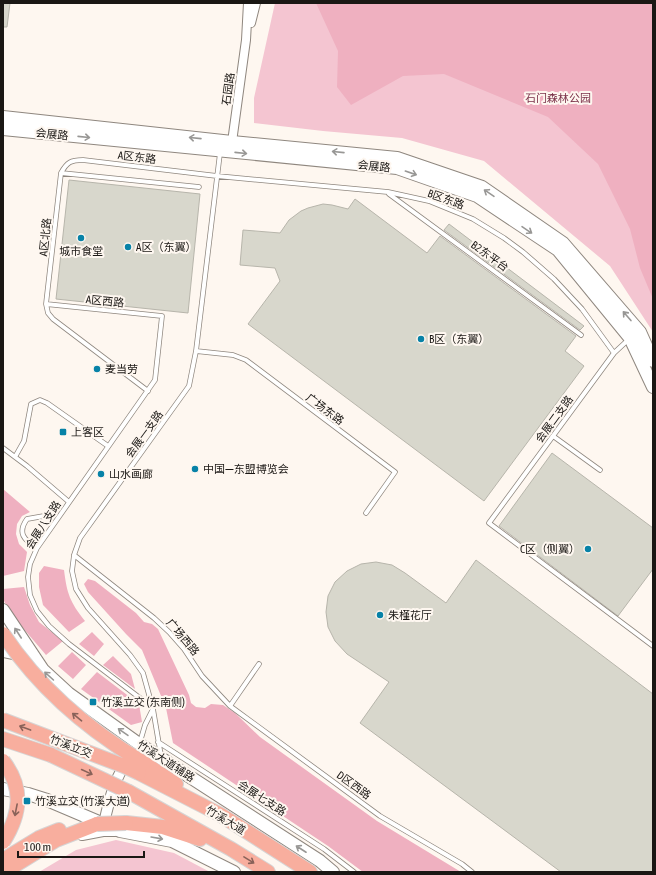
<svg xmlns="http://www.w3.org/2000/svg" width="656" height="875" viewBox="0 0 656 875" font-family="'Asap Condensed','Noto Sans SC',sans-serif">
  <style>
    .green { fill: #f4c5d1 }
    .forest { fill: #efb0c0 }
    .building { fill: #d8d7cc; stroke: #b7b5ab }
    .lines { fill: none; stroke-linecap: round; stroke-linejoin: round }
    .service-casing { stroke: #8f877f; stroke-width: 5.5 }
    .minor-casing { stroke: #8f877f; stroke-width: 10 }
    .tertiary-casing { stroke: #8f877f; stroke-width: 12 }
    .secondary-casing { stroke: #8f877f; stroke-width: 14 }
    .trunk-casing { stroke: #d6d5d5; stroke-width: 16 }
    .service { stroke: #fff; stroke-width: 4 }
    .minor { stroke: #fff; stroke-width: 8 }
    .tertiary { stroke: #fff; stroke-width: 10 }
    .secondary { stroke: #fff; stroke-width: 12 }
    .trunk { stroke: #f8ae9e; stroke-width: 14 }
    .trunk-bridge-casing { stroke: #d6d5d5; stroke-width: 16; stroke-linecap: butt }
    .trunk-bridge { stroke: #f8ae9e; stroke-width: 14 }
    .oneway { stroke: #989795 }
    .oneway2 { stroke: #896259 }
    .poi-dot { fill: #0782a7; stroke: #fef7f0; stroke-width: 1.5 }
    .labels { text-anchor: middle; stroke-width: 4; stroke-linejoin: round; paint-order: stroke }
    .street-label { font-size: 11px; fill: #1a1714; stroke: #fef7f0 }
    .park-label { font-size: 11px; fill: #7b3149; stroke: #fef7f0 }
    .poi-label { font-size: 11px; fill: #1a1714; stroke: #fef7f0; text-anchor: start }
  </style>
  <rect width="100%" height="100%" fill="#fef7f0"/>
  <path class="green" d="M275,3H653V332L610,266L484,161L402,138L323,131L254,123V98Z
    M116,840L174,853L210,872H39L76,850Z"/>
  <path class="forest" d="M316,3H653V299L640,268L630,229L598,164L548,117L444,74L403,76L351,105L337,87L338,51Z
    M3,489L30,512L22,516L17,524L16,534L19,544L27,552L24,571L3,576Z
    M44,566L64,570C67,594 70,602 85,621L69,632L43,605L39,587V573Z
    M88,579L95,581L136,613L144,622L152,624L158,629L189,695L191,703L196,707L205,708L211,704L223,705L235,713L260,737L377,821L461,872H363L328,846L173,743L166,708L142,650L126,634L88,592L84,584Z
    M24,587L30,605L39,622L63,641L46,655L11,614L3,599V589Z
    M92,632L104,644L94,656L79,644Z
    M72,652L86,665L73,679L58,666Z
    M113,656L131,674L135,689L103,665Z
    M97,672L139,704L142,722L131,725L81,689Z"/>
  <path class="building" d="M3,3H10L7,27H3Z
    M69,180L200,194L188,313L56,299Z
    M355,199L427,253L440,236L576,336L565,351L584,366L484,501L248,324L280,281L275,268L240,265L243,230L280,233L289,220L301,211L308,208L323,204L332,205L348,209Z
    M449,224L584,326L580,330L444,230Z
    M552,453L653,528V569L618,616L499,526Z
    M476,560L653,694V872H561L360,723L389,682L347,654L335,641L328,627L326,612L328,596L335,582L347,571L361,564L376,562L392,565L405,573L446,603Z"/>
  <g class="lines">
    <defs>
      <path id="service" d="M61,173L199,187
        M389,194L581,335
        M46,304L162,316L155,380L37,548L30,564L28,577L30,595L37,611L49,626L69,644L153,708
        M628,340L614,353L489,523L653,646
        M196,351L233,355L246,360L395,472L366,513
        M148,391L53,319L48,313L46,304L61,173C67,162 71,160 83,160L217,176L388,192L429,201L473,219L504,238L523,252L554,279L582,309L614,353
        M553,436L600,470
        M3,448L27,466L69,502
        M15,457L24,441L31,404L40,400L47,403L108,446
        M37,548C24,540 17,533 27,519L44,516
        M74,555L154,618L169,632L184,649L202,676L230,706L259,664
        M230,706L380,816L462,864L472,872
        M140,742L145,725L153,709
        M158,742L324,849L354,872
        M161,756L153,709L143,673L130,655L88,608L76,589L72,571L74,555L80,538L189,386L196,351L220,153"/>
      <path id="minor" d="M251,23L256,3
        M232,142L246,40L248,3"/>
      <path id="tertiary" d="M104,823C109,801 114,779 128,760
        M82,835L103,831H115"/>
      <path id="secondary" d="M3,117L232,142L397,158L482,187L563,243L640,332L653,361
        M3,129L397,168L477,196L558,250L630,338L653,387
        M3,610L43,670L68,693L139,744L320,861L333,872
        M3,651L22,655
        M3,789L28,794L47,800L120,831L172,841L234,872"/>
      <path id="trunk" d="M3,739L51,755
        M144,763L176,784
        M139,773L221,815L310,872
        M129,792L231,849L268,872
        M126,823L163,827L200,839
        M3,860L39,838L59,830
        M4,872L56,840L97,824"/>
    </defs>
    <use href="#service" class="service-casing"/>
    <use href="#minor" class="minor-casing"/>
    <use href="#tertiary" class="tertiary-casing"/>
    <use href="#secondary" class="secondary-casing"/>
    <use href="#trunk" class="trunk-casing"/>
    <use href="#service" class="service"/>
    <use href="#minor" class="minor"/>
    <use href="#tertiary" class="tertiary"/>
    <use href="#secondary" class="secondary"/>
    <use href="#trunk" class="trunk"/>
    <defs>
      <path id="trunk-bridge" d="M3,634C39,688 88,730 144,763
        M3,720L124,766L139,773
        M51,755L129,792
        M3,761C24,788 21,814 3,842
        M97,824L126,823"/>
    </defs>
    <use href="#trunk-bridge" class="trunk-bridge-casing"/>
    <use href="#trunk-bridge" class="trunk-bridge"/>
  </g>
  <defs><path id="oneway-shaft" d="M-6 0H5M1.5-3L5.5 0L1.5 3" fill="none" stroke-width="1.6" stroke-linecap="round" stroke-linejoin="round"/></defs>
  <g class="oneway">
    <use href="#oneway-shaft" transform="translate(84 137) rotate(6)"/>
    <use href="#oneway-shaft" transform="translate(195 138) rotate(-174)"/>
    <use href="#oneway-shaft" transform="translate(338 152) rotate(-174)"/>
    <use href="#oneway-shaft" transform="translate(241 153) rotate(6)"/>
    <use href="#oneway-shaft" transform="translate(411 173) rotate(19)"/>
    <use href="#oneway-shaft" transform="translate(489 193) rotate(-146)"/>
    <use href="#oneway-shaft" transform="translate(527 230) rotate(34)"/>
    <use href="#oneway-shaft" transform="translate(627 316) rotate(-131)"/>
    <use href="#oneway-shaft" transform="translate(18 633) rotate(-123)"/>
    <use href="#oneway-shaft" transform="translate(49 676) rotate(-138)"/>
    <use href="#oneway-shaft" transform="translate(123 732) rotate(-145)"/>
    <use href="#oneway-shaft" transform="translate(157 838) rotate(10)"/>
    <use href="#oneway-shaft" transform="translate(301 849) rotate(-147)"/>
  </g>
  <g class="oneway2">
    <use href="#oneway-shaft" transform="translate(77 717) rotate(-140)"/>
    <use href="#oneway-shaft" transform="translate(25 728) rotate(-160)"/>
    <use href="#oneway-shaft" transform="translate(87 772) rotate(25)"/>
    <use href="#oneway-shaft" transform="translate(16 810) rotate(101)"/>
    <use href="#oneway-shaft" transform="translate(249 860) rotate(32)"/>
  </g>
  <g class="poi-dot">
    <circle cx="81" cy="238" r="4"/>
    <circle cx="128" cy="247" r="4"/>
    <circle cx="421" cy="339" r="4"/>
    <circle cx="97" cy="369" r="4"/>
    <rect x="59" y="428" width="8" height="8" rx="2"/>
    <circle cx="195" cy="469" r="4"/>
    <circle cx="101" cy="474" r="4"/>
    <circle cx="588" cy="549" r="4"/>
    <circle cx="380" cy="615" r="4"/>
    <rect x="89" y="698" width="8" height="8" rx="2"/>
    <rect x="23" y="797" width="8" height="8" rx="2"/>
  </g>
  <g class="labels">
    <g class="street-label">
      <text transform="translate(228 89) rotate(-82)" y="4">石园路</text>
      <text transform="translate(52 134) rotate(6)" y="4">会展路</text>
      <text transform="translate(137 157) rotate(7)" y="4">A区东路</text>
      <text transform="translate(374 166) rotate(6)" y="4">会展路</text>
      <text transform="translate(446 199) rotate(20)" y="4">B区东路</text>
      <text transform="translate(45 237) rotate(-84)" y="4">A区北路</text>
      <text transform="translate(490 256) rotate(36)" y="4">B2东平台</text>
      <text transform="translate(105 301) rotate(6)" y="4">A区西路</text>
      <text transform="translate(325 409) rotate(37)" y="4">广场东路</text>
      <text transform="translate(554 419) rotate(-54)" y="4">会展二支路</text>
      <text transform="translate(144 434) rotate(-54)" y="4">会展一支路</text>
      <text transform="translate(43 525) rotate(-57)" y="4">会展八支路</text>
      <text transform="translate(183 637) rotate(50)" y="4">广场西路</text>
      <text transform="translate(71 746) rotate(21)" y="4">竹溪立交</text>
      <text transform="translate(166 761) rotate(33)" y="4">竹溪大道辅路</text>
      <text transform="translate(354 785) rotate(36)" y="4">D区西路</text>
      <text transform="translate(262 798) rotate(33)" y="4">会展七支路</text>
      <text transform="translate(226 820) rotate(31)" y="4">竹溪大道</text>
    </g>
    <g class="park-label">
      <text x="558" y="102">石门森林公园</text>
    </g>
    <g class="poi-label">
      <text x="136" y="251">A区（东翼）</text>
      <text x="81" y="255" text-anchor="middle">城市食堂</text>
      <text x="429" y="343">B区（东翼）</text>
      <text x="105" y="373">麦当劳</text>
      <text x="71" y="436">上客区</text>
      <text x="203" y="473">中国—东盟博览会</text>
      <text x="109" y="478">山水画廊</text>
      <text x="580" y="553" text-anchor="end">C区（侧翼）</text>
      <text x="388" y="619">朱槿花厅</text>
      <text x="101" y="706">竹溪立交 (东南侧)</text>
      <text x="35" y="805">竹溪立交 (竹溪大道)</text>
    </g>
  </g>
  <rect width="656" height="875" fill="none" stroke="#1a1714" stroke-width="8"/>
  <path d="M18 851v6h126v-6" fill="none" stroke="#1a1714" stroke-width="2"/>
  <text x="24" y="851" font-size="12" fill="#1a1714" stroke="#fef7f0" stroke-width="3" paint-order="stroke">100 m</text>
</svg>
